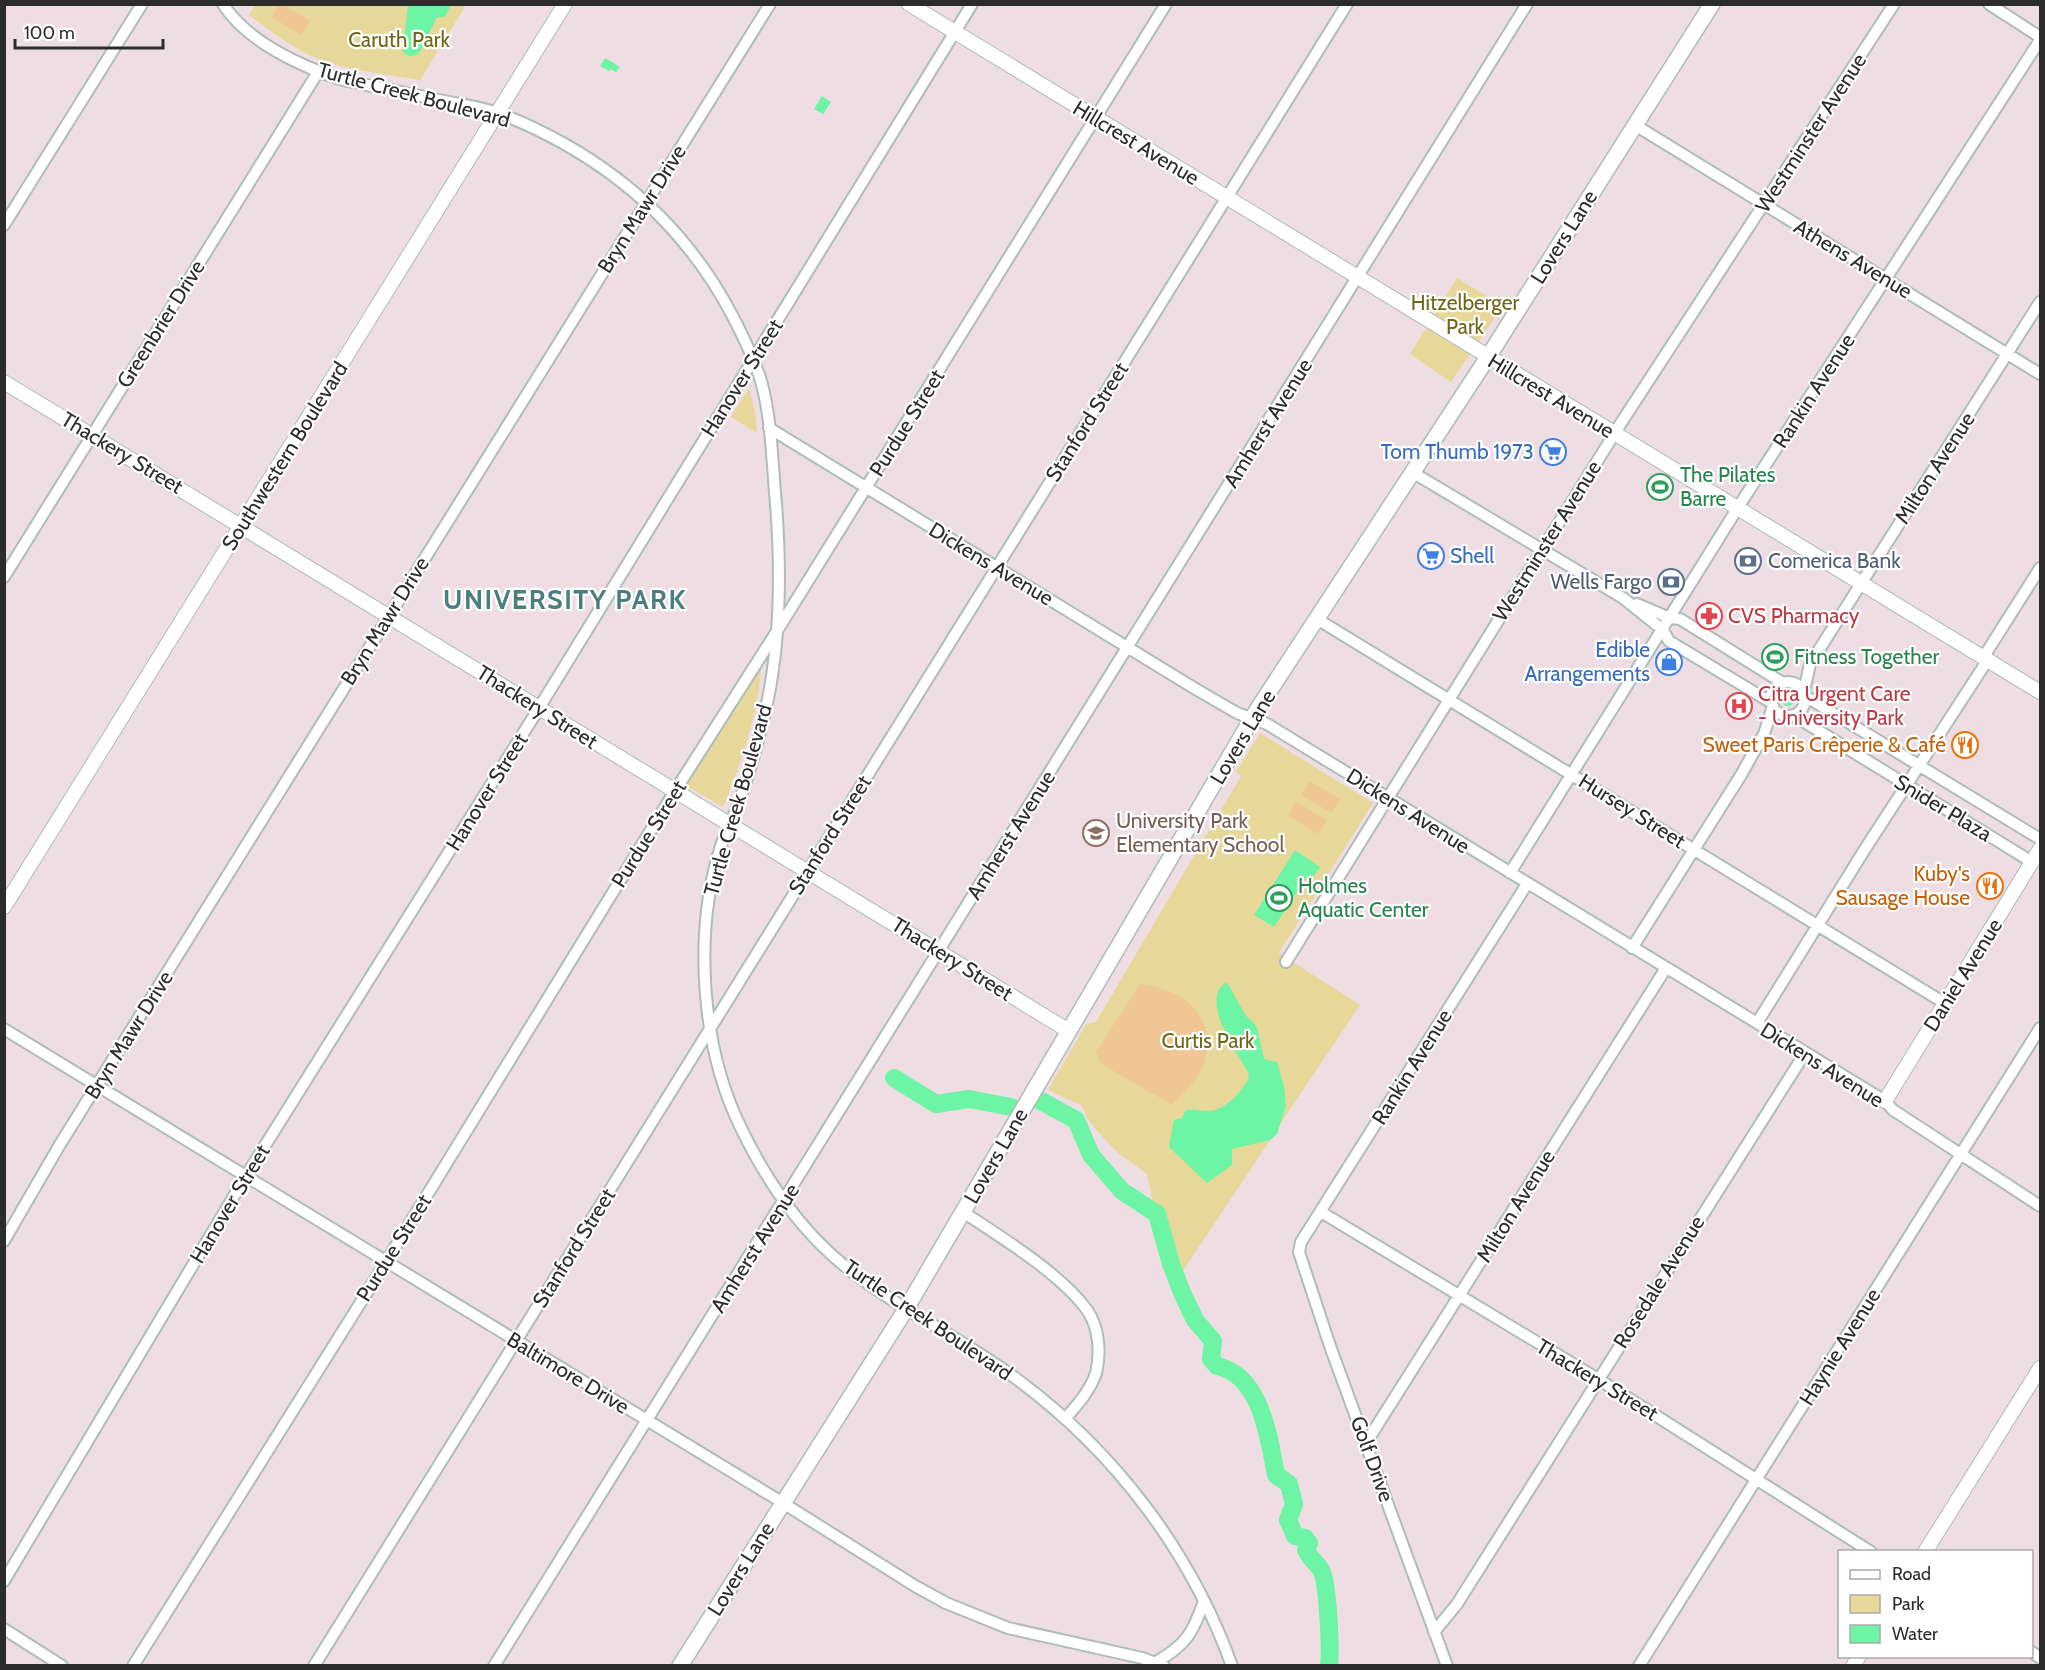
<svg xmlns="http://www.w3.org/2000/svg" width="2045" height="1670" viewBox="0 0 2045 1670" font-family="Cabin,sans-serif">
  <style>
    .green { fill: #e7d799 }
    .pitch { fill: #eec794 }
    .water { fill: #6df4a4 }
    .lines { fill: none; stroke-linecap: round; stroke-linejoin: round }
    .river { stroke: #6df4a4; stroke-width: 18 }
    .minor-casing { stroke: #aebcbc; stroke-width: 14 }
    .tertiary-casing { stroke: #aebcbc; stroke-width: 16 }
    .secondary-casing { stroke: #aebcbc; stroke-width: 18 }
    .minor { stroke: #fff; stroke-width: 10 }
    .tertiary { stroke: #fff; stroke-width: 14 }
    .secondary { stroke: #fff; stroke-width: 15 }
    .labels { text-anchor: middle; stroke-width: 4.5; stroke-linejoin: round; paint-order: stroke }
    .park-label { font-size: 21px; fill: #6d6818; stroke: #fff }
    .street-label { font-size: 21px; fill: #2c2c2c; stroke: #fff }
    .shop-label { font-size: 21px; fill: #366cbe; stroke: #fff; text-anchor: end }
    .leisure-label { font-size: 21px; fill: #27864d; stroke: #fff; text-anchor: start }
    .service-label { font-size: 21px; fill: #4e5e75; stroke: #fff; text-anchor: start }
    .health-label { font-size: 21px; fill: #be3a42; stroke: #fff; text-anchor: start }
    .food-label { font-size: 21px; fill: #c56008; stroke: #fff; text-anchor: end }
    .education-label { font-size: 21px; fill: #785e54; stroke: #fff; text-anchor: start }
    .district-label { font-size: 27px; font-weight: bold; letter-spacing: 1.5px; fill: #4a7f7d; stroke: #fff }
  </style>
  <rect width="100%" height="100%" fill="#eedee3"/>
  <path class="green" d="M256,4L466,5L420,80C385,74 340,70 307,54C286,43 268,29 249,15Z
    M1457,278L1503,306L1451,382L1410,354Z
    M749,389L755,411L757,433L731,417Z
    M761,665C759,714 741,762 723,807L685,785Z
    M1260,733L1373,803L1279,953L1360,1005L1279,1126L1277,1134L1270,1140L1174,1284L1153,1224L1152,1199L1147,1174L1118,1153L1100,1134L1089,1121L1082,1106L1048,1090L1086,1024L1096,1022L1241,776L1236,772Z"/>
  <path class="pitch" d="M279,5H283L310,21L301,35L272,17Z
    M1310,781L1340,799L1332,813L1301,795Z
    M1296,802L1327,820L1318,834L1288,815Z
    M1140,984C1183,989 1215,1013 1205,1060C1201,1078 1184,1092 1172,1105L1100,1063L1096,1052Z"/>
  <path class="water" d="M408,5H451L445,17H437L420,52L416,55L409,56L403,52L402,42L404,39Z
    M605,58L620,67L616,72L611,69L609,71L600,66Z
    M822,96L831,102L823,114L814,109Z
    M1781 699a7 7 0 1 1 14 0a7 7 0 1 1-14 0Z
    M1295,850L1320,867L1311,880L1306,878L1274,927L1254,915Z
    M1225,983L1228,984L1246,1016L1252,1021L1257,1027L1264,1059L1277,1062L1284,1086L1286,1106L1277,1134L1270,1140L1232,1149V1165L1207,1183L1169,1147L1174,1120L1182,1118L1186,1110C1193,1109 1198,1110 1205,1111C1225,1112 1240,1093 1249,1078L1248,1072C1237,1053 1200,1001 1225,983Z"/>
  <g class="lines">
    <path class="river" d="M894,1078L936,1104L969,1099L1011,1107
      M1041,1101L1076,1120L1091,1155L1122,1191L1157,1214L1171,1264L1183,1295L1195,1320L1213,1341L1211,1359L1217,1366C1261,1375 1269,1438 1276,1475L1289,1484L1294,1504L1288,1520L1295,1536L1305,1538L1309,1543L1306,1550C1311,1560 1316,1562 1321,1570C1328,1581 1331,1651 1329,1666"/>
    <defs>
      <path id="minor" d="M223,4C247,42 302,67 343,80C377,87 410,94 444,101C464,105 485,108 504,115C603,155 682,220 732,315C743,336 754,358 761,381C772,420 772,463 776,504C781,569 781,634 768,699C760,736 750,772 737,808C732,821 725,833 721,846C693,932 701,1047 741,1128C766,1180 801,1231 846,1267C900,1310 963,1339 1018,1380C1115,1452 1191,1552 1232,1666
        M1989,4L2040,37
        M1635,125L2040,374
        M4,225L142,4
        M769,428L1194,688L1237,713L1267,724L1885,1101L1893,1110L2040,1206
        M1412,472L1623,598L1663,630L1669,641L1772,703
        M4,577L318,72
        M1637,604L1670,618L1680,619L1783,683
        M1317,619L1946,1004
        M1983,658L2040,568
        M1771 699a17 17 0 1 1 34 0a17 17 0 1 1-34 0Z
        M1804,691L1810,664L2040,302
        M1805,696L2040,839
        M1793,715L2032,862
        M1510,873L1737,509L2040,40
        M1632,948L1741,775L1764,734L1773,706
        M1286,962L1621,423L1894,4
        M1757,1023L1865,849L1987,661
        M4,1029L775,1498L915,1586L946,1603L1008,1628L1142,1658L1164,1666
        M963,1212C1001,1237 1061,1274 1087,1310C1099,1327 1101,1353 1096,1373C1090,1391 1077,1405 1065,1419
        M1321,1212L1598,1379L1871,1552
        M4,1241L59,1146L770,4
        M1366,1443L1666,968
        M4,1581L246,1176L539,708L972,4
        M4,1629L62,1666
        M1434,1632L1457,1604L1805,1053
        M2032,1652L2040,1658
        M1156,1662C1186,1645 1193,1633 1204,1601
        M133,1666L386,1262L675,791L777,631L1166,4
        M314,1666L1347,4
        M494,1666L1527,4
        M1447,1666L1330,1346L1299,1252L1301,1242L1527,884
        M1639,1666L2040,1028"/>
      <path id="tertiary" d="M909,4L2040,692
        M4,382L1069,1031
        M4,907L565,4
        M1885,1101L2040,849
        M1925,1552L2040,1368
        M1853,1666L1859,1656"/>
      <path id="secondary" d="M680,1666L906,1309L1257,710L1488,357L1712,4"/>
    </defs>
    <use href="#minor" class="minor-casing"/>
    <use href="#tertiary" class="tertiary-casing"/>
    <use href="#secondary" class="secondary-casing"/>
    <use href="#minor" class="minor"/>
    <use href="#tertiary" class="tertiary"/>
    <use href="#secondary" class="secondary"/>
  </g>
  <defs>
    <symbol id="supermarket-ring" viewBox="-11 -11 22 22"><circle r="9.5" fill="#fff" stroke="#3f7fe0" stroke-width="1.5"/><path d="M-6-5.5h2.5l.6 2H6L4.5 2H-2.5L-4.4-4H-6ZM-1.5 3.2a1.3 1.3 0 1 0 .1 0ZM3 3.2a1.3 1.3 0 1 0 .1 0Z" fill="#3f7fe0"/></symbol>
    <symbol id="stadium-ring" viewBox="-11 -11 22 22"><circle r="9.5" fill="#fff" stroke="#2e9e5b" stroke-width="1.5"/><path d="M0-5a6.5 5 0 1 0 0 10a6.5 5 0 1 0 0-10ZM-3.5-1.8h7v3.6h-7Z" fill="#2e9e5b"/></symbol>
    <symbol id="bank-ring" viewBox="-11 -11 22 22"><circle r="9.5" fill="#fff" stroke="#5c6f8a" stroke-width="1.5"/><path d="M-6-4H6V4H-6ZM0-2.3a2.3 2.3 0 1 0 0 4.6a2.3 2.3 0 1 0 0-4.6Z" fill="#5c6f8a"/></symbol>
    <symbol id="pharmacy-ring" viewBox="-11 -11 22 22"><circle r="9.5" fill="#fff" stroke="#e0444e" stroke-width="1.5"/><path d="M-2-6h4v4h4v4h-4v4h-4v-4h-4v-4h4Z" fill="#e0444e"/></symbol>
    <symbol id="shop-ring" viewBox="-11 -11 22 22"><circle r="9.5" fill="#fff" stroke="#3f7fe0" stroke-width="1.5"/><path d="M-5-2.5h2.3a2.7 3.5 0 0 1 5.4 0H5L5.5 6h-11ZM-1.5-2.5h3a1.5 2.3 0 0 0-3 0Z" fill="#3f7fe0"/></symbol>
    <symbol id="hospital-ring" viewBox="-11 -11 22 22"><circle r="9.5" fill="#fff" stroke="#e0444e" stroke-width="1.5"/><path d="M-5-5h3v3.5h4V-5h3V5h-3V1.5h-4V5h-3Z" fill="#e0444e"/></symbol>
    <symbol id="restaurant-ring" viewBox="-11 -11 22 22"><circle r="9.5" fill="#fff" stroke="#e8710a" stroke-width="1.5"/><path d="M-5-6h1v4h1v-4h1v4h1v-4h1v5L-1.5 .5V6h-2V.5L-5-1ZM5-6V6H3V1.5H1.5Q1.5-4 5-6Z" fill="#e8710a"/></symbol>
    <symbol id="school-ring" viewBox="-11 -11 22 22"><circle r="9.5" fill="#fff" stroke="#8d6e63" stroke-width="1.5"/><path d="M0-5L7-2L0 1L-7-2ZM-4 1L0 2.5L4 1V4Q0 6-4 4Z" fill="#8d6e63"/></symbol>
  </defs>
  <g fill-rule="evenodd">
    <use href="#supermarket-ring" x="1538" y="437" width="30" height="30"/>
    <use href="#stadium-ring" x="1645" y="472" width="30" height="30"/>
    <use href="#supermarket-ring" x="1416" y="541" width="30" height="30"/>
    <use href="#bank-ring" x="1733" y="546" width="30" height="30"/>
    <use href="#bank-ring" x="1656" y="567" width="30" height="30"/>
    <use href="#pharmacy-ring" x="1694" y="601" width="30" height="30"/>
    <use href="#stadium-ring" x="1760" y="642" width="30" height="30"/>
    <use href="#shop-ring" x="1654" y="647" width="30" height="30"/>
    <use href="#hospital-ring" x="1724" y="691" width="30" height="30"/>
    <use href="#restaurant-ring" x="1950" y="730" width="30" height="30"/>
    <use href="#school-ring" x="1081" y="818" width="30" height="30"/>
    <use href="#restaurant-ring" x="1975" y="871" width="30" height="30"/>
    <use href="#stadium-ring" x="1264" y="883" width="30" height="30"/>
  </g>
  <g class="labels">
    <g class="park-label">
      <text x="399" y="47">Caruth Park</text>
      <text x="1465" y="310">Hitzelberger<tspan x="1465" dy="24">Park</tspan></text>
      <text x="1208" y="1048">Curtis Park</text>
    </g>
    <g class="street-label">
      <text transform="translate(414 95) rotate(15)" y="7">Turtle Creek Boulevard</text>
      <text transform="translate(1811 133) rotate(-57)" y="7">Westminster Avenue</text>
      <text transform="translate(1136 143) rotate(31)" y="7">Hillcrest Avenue</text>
      <text transform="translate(642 209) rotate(-58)" y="7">Bryn Mawr Drive</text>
      <text transform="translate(1564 237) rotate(-58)" y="7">Lovers Lane</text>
      <text transform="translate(1853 259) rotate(31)" y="7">Athens Avenue</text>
      <text transform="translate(161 324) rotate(-58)" y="7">Greenbrier Drive</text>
      <text transform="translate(742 378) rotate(-58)" y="7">Hanover Street</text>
      <text transform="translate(1814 391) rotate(-57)" y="7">Rankin Avenue</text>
      <text transform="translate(1551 396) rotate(31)" y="7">Hillcrest Avenue</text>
      <text transform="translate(1087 422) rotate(-58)" y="7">Stanford Street</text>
      <text transform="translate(907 423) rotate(-58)" y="7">Purdue Street</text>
      <text transform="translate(1268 423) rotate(-58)" y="7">Amherst Avenue</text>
      <text transform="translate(122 453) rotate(31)" y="7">Thackery Street</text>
      <text transform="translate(285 456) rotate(-58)" y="7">Southwestern Boulevard</text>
      <text transform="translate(1935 468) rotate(-57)" y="7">Milton Avenue</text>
      <text transform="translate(1547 541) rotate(-58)" y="7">Westminster Avenue</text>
      <text transform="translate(991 564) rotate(31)" y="7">Dickens Avenue</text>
      <text transform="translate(385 621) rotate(-58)" y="7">Bryn Mawr Drive</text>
      <text transform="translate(537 707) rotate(32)" y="7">Thackery Street</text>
      <text transform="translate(1243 737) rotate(-59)" y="7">Lovers Lane</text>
      <text transform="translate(487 792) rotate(-58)" y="7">Hanover Street</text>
      <text transform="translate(738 800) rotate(-74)" y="7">Turtle Creek Boulevard</text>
      <text transform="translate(1943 808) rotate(31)" y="7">Snider Plaza</text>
      <text transform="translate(1408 811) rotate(32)" y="7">Dickens Avenue</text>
      <text transform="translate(1632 811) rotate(32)" y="7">Hursey Street</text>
      <text transform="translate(649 834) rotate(-58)" y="7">Purdue Street</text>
      <text transform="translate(830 835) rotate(-58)" y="7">Stanford Street</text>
      <text transform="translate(1011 835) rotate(-58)" y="7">Amherst Avenue</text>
      <text transform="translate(952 959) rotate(32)" y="7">Thackery Street</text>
      <text transform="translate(1963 975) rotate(-58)" y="7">Daniel Avenue</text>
      <text transform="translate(129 1035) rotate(-58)" y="7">Bryn Mawr Drive</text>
      <text transform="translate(1822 1065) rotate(32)" y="7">Dickens Avenue</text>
      <text transform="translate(1412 1067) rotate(-58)" y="7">Rankin Avenue</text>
      <text transform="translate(996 1156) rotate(-60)" y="7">Lovers Lane</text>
      <text transform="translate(230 1204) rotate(-59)" y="7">Hanover Street</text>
      <text transform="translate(1516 1206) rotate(-58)" y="7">Milton Avenue</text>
      <text transform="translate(394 1248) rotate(-58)" y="7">Purdue Street</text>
      <text transform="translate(574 1248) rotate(-58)" y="7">Stanford Street</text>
      <text transform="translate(755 1248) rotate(-58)" y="7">Amherst Avenue</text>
      <text transform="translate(1659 1282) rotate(-58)" y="7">Rosedale Avenue</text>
      <text transform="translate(928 1320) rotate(34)" y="7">Turtle Creek Boulevard</text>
      <text transform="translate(1840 1347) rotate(-58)" y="7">Haynie Avenue</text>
      <text transform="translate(568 1373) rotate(31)" y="7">Baltimore Drive</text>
      <text transform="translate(1597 1380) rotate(31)" y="7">Thackery Street</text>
      <text transform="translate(1372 1459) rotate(70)" y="7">Golf Drive</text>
      <text transform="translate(741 1569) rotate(-58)" y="7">Lovers Lane</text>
    </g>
    <g class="shop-label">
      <text x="1534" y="459">Tom Thumb 1973</text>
      <text x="1450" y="563" text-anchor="start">Shell</text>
      <text x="1650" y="657">Edible<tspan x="1650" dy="24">Arrangements</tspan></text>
    </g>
    <g class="leisure-label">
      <text x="1680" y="482">The Pilates<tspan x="1680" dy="24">Barre</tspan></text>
      <text x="1794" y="664">Fitness Together</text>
      <text x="1298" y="893">Holmes<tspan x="1298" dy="24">Aquatic Center</tspan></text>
    </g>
    <g class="service-label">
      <text x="1768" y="568">Comerica Bank</text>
      <text x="1652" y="589" text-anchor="end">Wells Fargo</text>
    </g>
    <g class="health-label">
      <text x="1728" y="623">CVS Pharmacy</text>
      <text x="1758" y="701">Citra Urgent Care<tspan x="1758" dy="24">- University Park</tspan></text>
    </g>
    <g class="food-label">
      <text x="1946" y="752">Sweet Paris Crêperie &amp; Café</text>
      <text x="1970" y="881">Kuby's<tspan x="1970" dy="24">Sausage House</tspan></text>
    </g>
    <g class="education-label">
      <text x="1116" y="828">University Park<tspan x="1116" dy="24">Elementary School</tspan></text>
    </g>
    <g class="district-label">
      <text x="565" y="609">UNIVERSITY PARK</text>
    </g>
  </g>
  <rect width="2045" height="1670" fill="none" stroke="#2c2c2c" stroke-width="12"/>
  <rect x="1838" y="1550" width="195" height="108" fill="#ffffff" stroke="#ababab" stroke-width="1.5"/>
  <rect x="1850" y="1570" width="30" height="9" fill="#ffffff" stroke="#ababab" stroke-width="1.5"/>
  <text x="1892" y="1580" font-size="18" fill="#2c2c2c">Road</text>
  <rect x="1850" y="1595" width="30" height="18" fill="#e7d799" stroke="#ababab" stroke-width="1.5"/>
  <text x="1892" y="1610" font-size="18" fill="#2c2c2c">Park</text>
  <rect x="1850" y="1625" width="30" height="18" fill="#6df4a4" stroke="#ababab" stroke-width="1.5"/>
  <text x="1892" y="1640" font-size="18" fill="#2c2c2c">Water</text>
  <path d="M15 39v9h148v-9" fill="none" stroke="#2c2c2c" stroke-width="3"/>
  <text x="24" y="39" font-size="18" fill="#2c2c2c" stroke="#ffffff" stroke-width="4.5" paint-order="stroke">100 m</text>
</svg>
